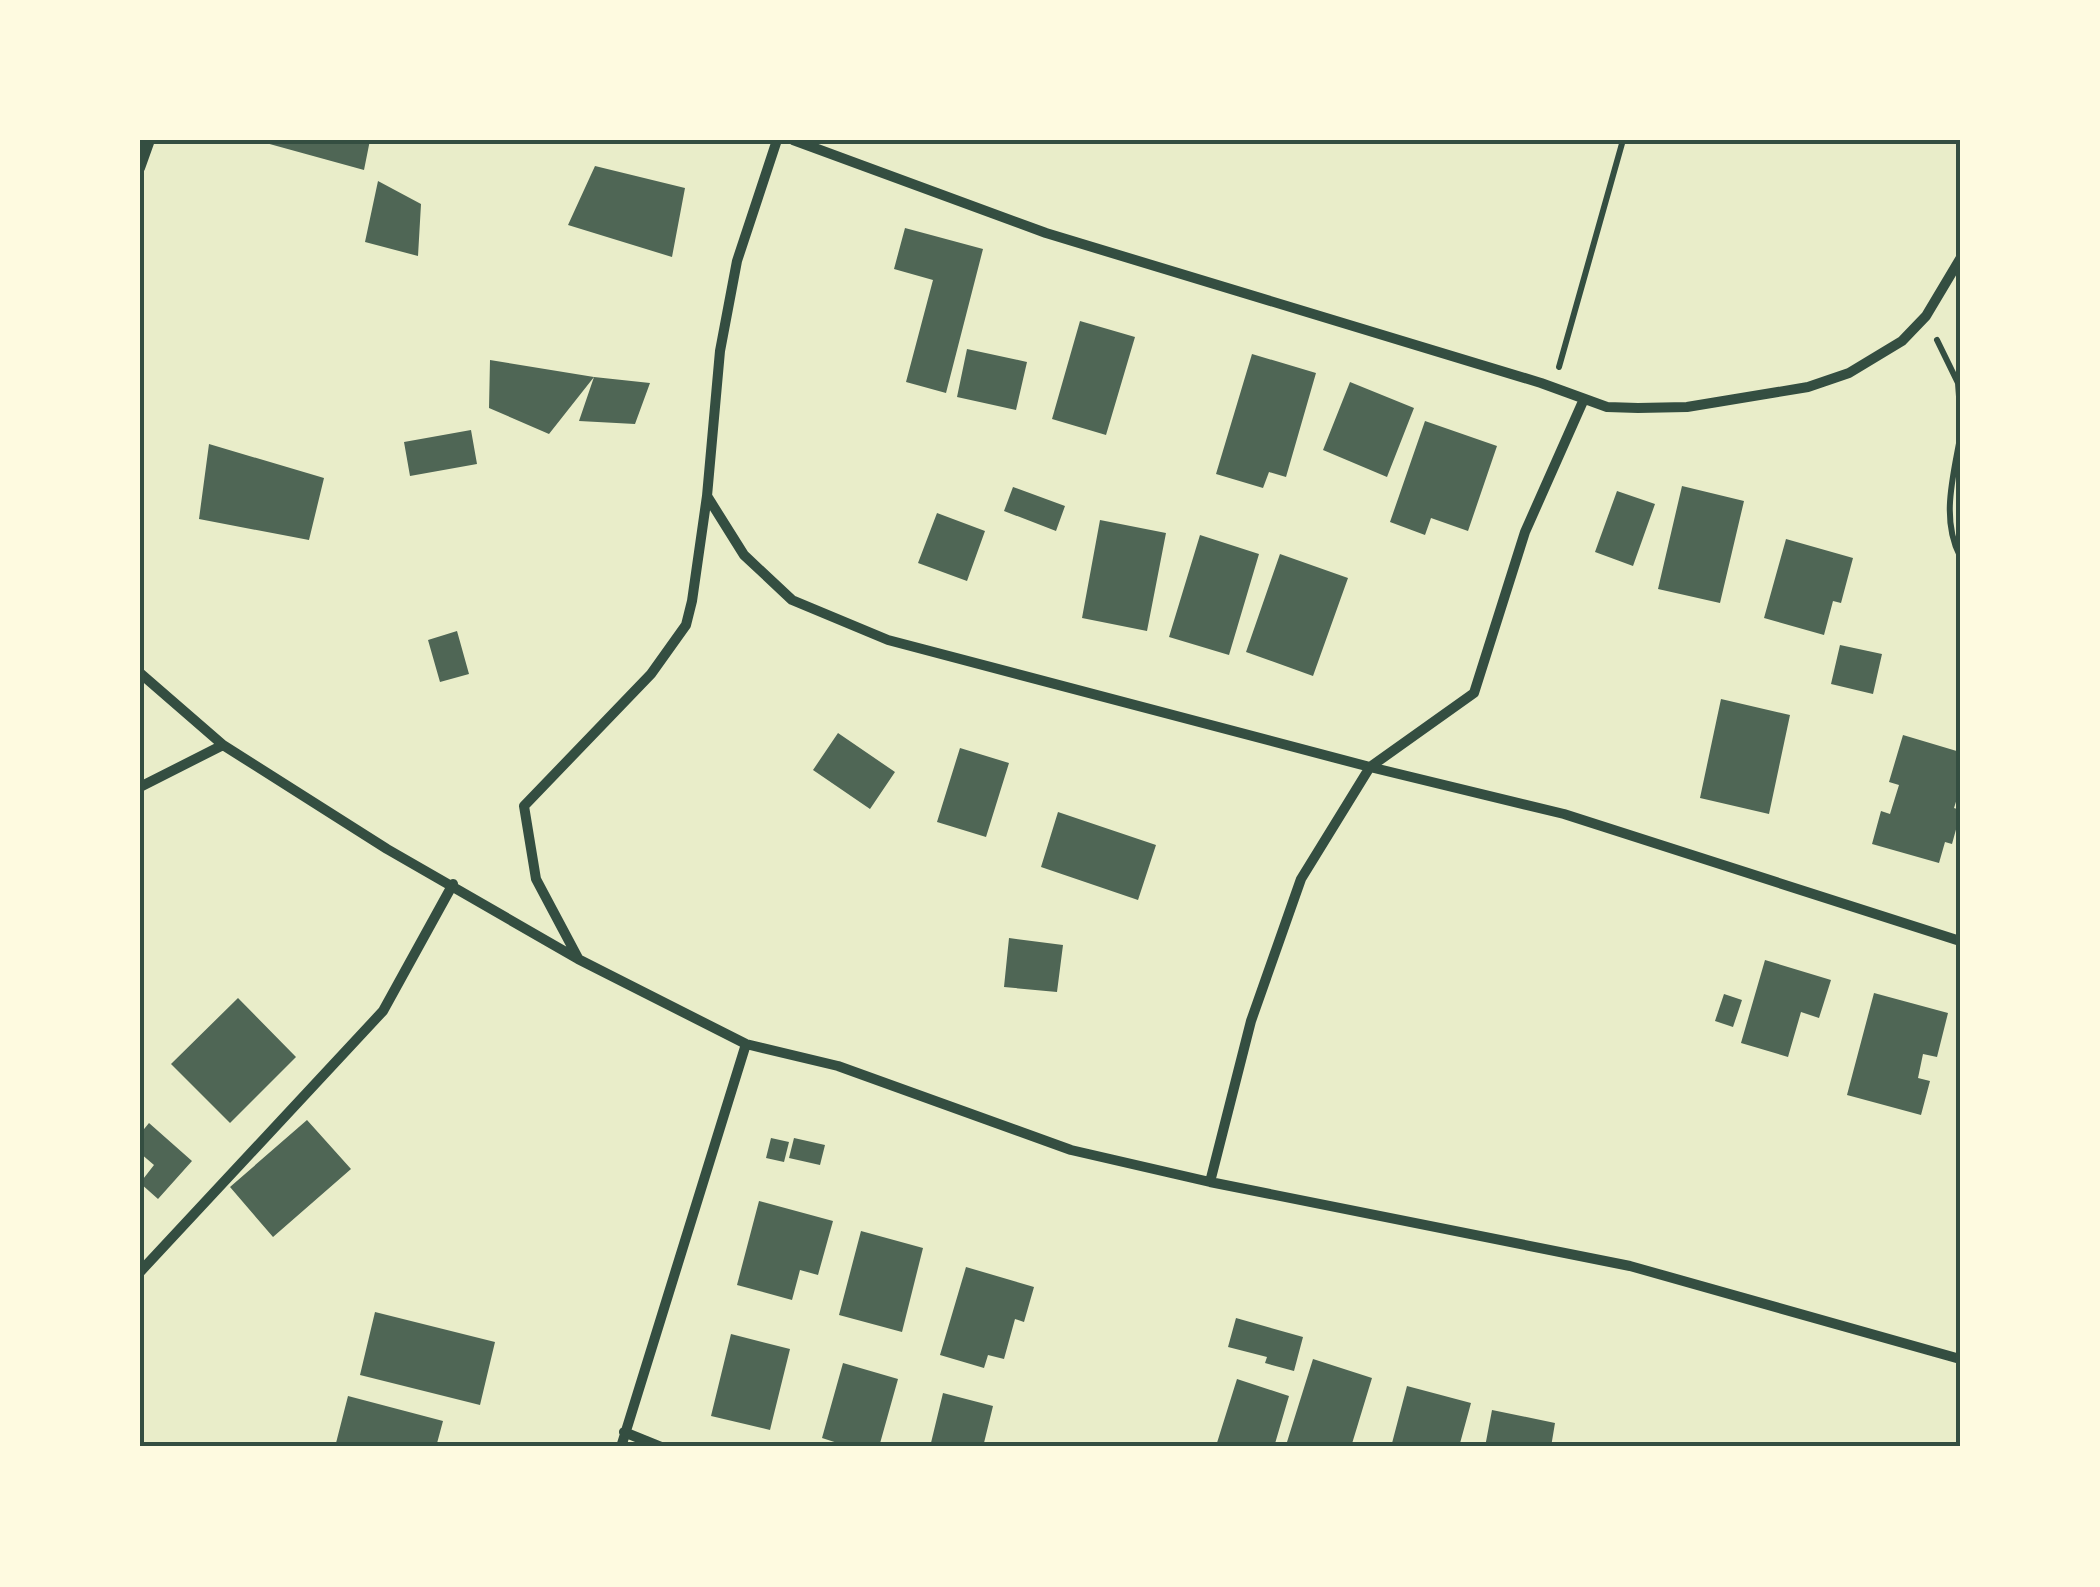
<svg xmlns="http://www.w3.org/2000/svg" width="2100" height="1587" viewBox="0 0 2100 1587" font-family="Rubik,sans-serif">
  <style>
    .building { fill: #4f6655 }
    .lines { fill: none; stroke-linecap: round; stroke-linejoin: round }
    .path { stroke: #344e41; stroke-width: 6 }
    .minor { stroke: #344e41; stroke-width: 10 }
    .neatline { fill: none; stroke: #344e41; stroke-width: 4 }
  </style>
  <rect width="100%" height="100%" fill="#e9edc9"/>
  <path class="building" d="M255,140H370L364,170Z
    M595,166L685,188L672,257L568,225Z
    M378,181L421,204L418,256L365,242Z
    M905,228L983,249L946,393L906,382L933,280L894,269Z
    M1080,321L1135,337L1106,435L1052,419Z
    M967,349L1027,362L1016,410L957,397Z
    M1252,354L1316,373L1286,477L1269,472L1263,488L1216,474Z
    M490,360L594,377L650,383L635,424L579,421L594,377L549,434L489,408Z
    M1350,382L1414,408L1387,477L1323,450Z
    M1425,421L1497,446L1468,531L1431,518L1425,535L1390,522Z
    M471,430L477,464L410,476L404,442Z
    M209,444L324,478L309,540L199,519Z
    M1682,486L1744,501L1720,603L1658,589Z
    M1013,487L1065,506L1056,531L1004,511Z
    M1617,491L1655,504L1633,566L1595,552Z
    M937,513L985,531L967,581L918,563Z
    M1100,520L1166,533L1147,631L1082,618Z
    M1200,535L1259,554L1229,655L1169,637Z
    M1786,539L1853,558L1841,603L1833,601L1824,635L1764,618Z
    M1280,554L1348,578L1313,676L1246,652Z
    M457,631L469,674L440,682L428,640Z
    M1840,645L1882,654L1873,694L1831,684Z
    M1721,699L1790,715L1769,814L1700,798Z
    M838,733L895,772L870,809L813,770Z
    M1903,735L1960,752V789L1954,808L1960,810V815L1952,844L1945,842L1939,863L1872,844L1881,811L1890,814L1899,785L1889,782Z
    M960,748L1009,763L986,837L937,822Z
    M1058,812L1156,845L1138,900L1041,867Z
    M1009,938L1063,945L1057,992L1004,987Z
    M1765,960L1831,980L1819,1018L1801,1012L1788,1057L1741,1043Z
    M1874,993L1948,1013L1937,1057L1923,1054L1918,1078L1930,1081L1921,1115L1847,1095Z
    M1724,994L1742,1000L1733,1027L1715,1021Z
    M238,998L296,1057L230,1123L171,1064Z
    M307,1120L351,1169L273,1237L230,1187Z
    M149,1123L192,1161L158,1199L140,1183L154,1165L140,1153V1134Z
    M771,1138L789,1142L784,1162L766,1158Z
    M794,1138L825,1145L820,1165L789,1158Z
    M759,1201L833,1221L818,1275L800,1270L792,1300L737,1285Z
    M861,1231L923,1248L902,1332L839,1315Z
    M966,1267L1034,1287L1024,1322L1015,1319L1004,1359L988,1355L984,1368L940,1355Z
    M375,1312L495,1342L480,1405L360,1375Z
    M1236,1318L1303,1337L1294,1371L1265,1363L1267,1357L1228,1347Z
    M731,1334L790,1349L770,1430L711,1416Z
    M1313,1359L1372,1378L1351,1447H1302L1287,1442Z
    M843,1363L898,1379L879,1447H850L822,1438Z
    M1237,1379L1289,1396L1274,1447L1216,1446Z
    M1407,1386L1471,1403L1459,1447H1391Z
    M943,1393L993,1406L983,1447H930Z
    M348,1396L443,1421L436,1447H335Z
    M1492,1410L1555,1423L1551,1447H1485Z"/>
  <g class="lines">
    <path class="path" d="M1937,340L1958,383L1960,410
      M1559,367L1623,140
      M1960,438C1953,477 1941,520 1960,556"/>
    <path class="minor" d="M793,140L1046,233L1541,383L1607,407L1638,408L1687,407L1808,387L1849,373L1902,341L1926,316L1960,259
      M140,168L150,140
      M707,496L744,555L792,600L888,640L1370,767L1564,814L1960,941
      M140,673L223,745L387,849L578,959L746,1044L838,1066L1071,1150L1210,1182L1630,1266L1960,1359
      M140,787L223,745
      M578,958L536,879L524,806L651,674L686,625L692,601L707,496L720,351L737,261L777,140
      M1210,1182L1251,1021L1301,879L1370,767L1474,693L1525,532L1584,399
      M140,1272L383,1011L453,884
      M624,1432L661,1447
      M621,1447L746,1044"/>
  </g>
  <rect width="2100" height="1587" fill="none" stroke="#fefae0" stroke-width="285"/>
  <rect x="142" y="142" width="1816" height="1302" class="neatline"/>
</svg>
